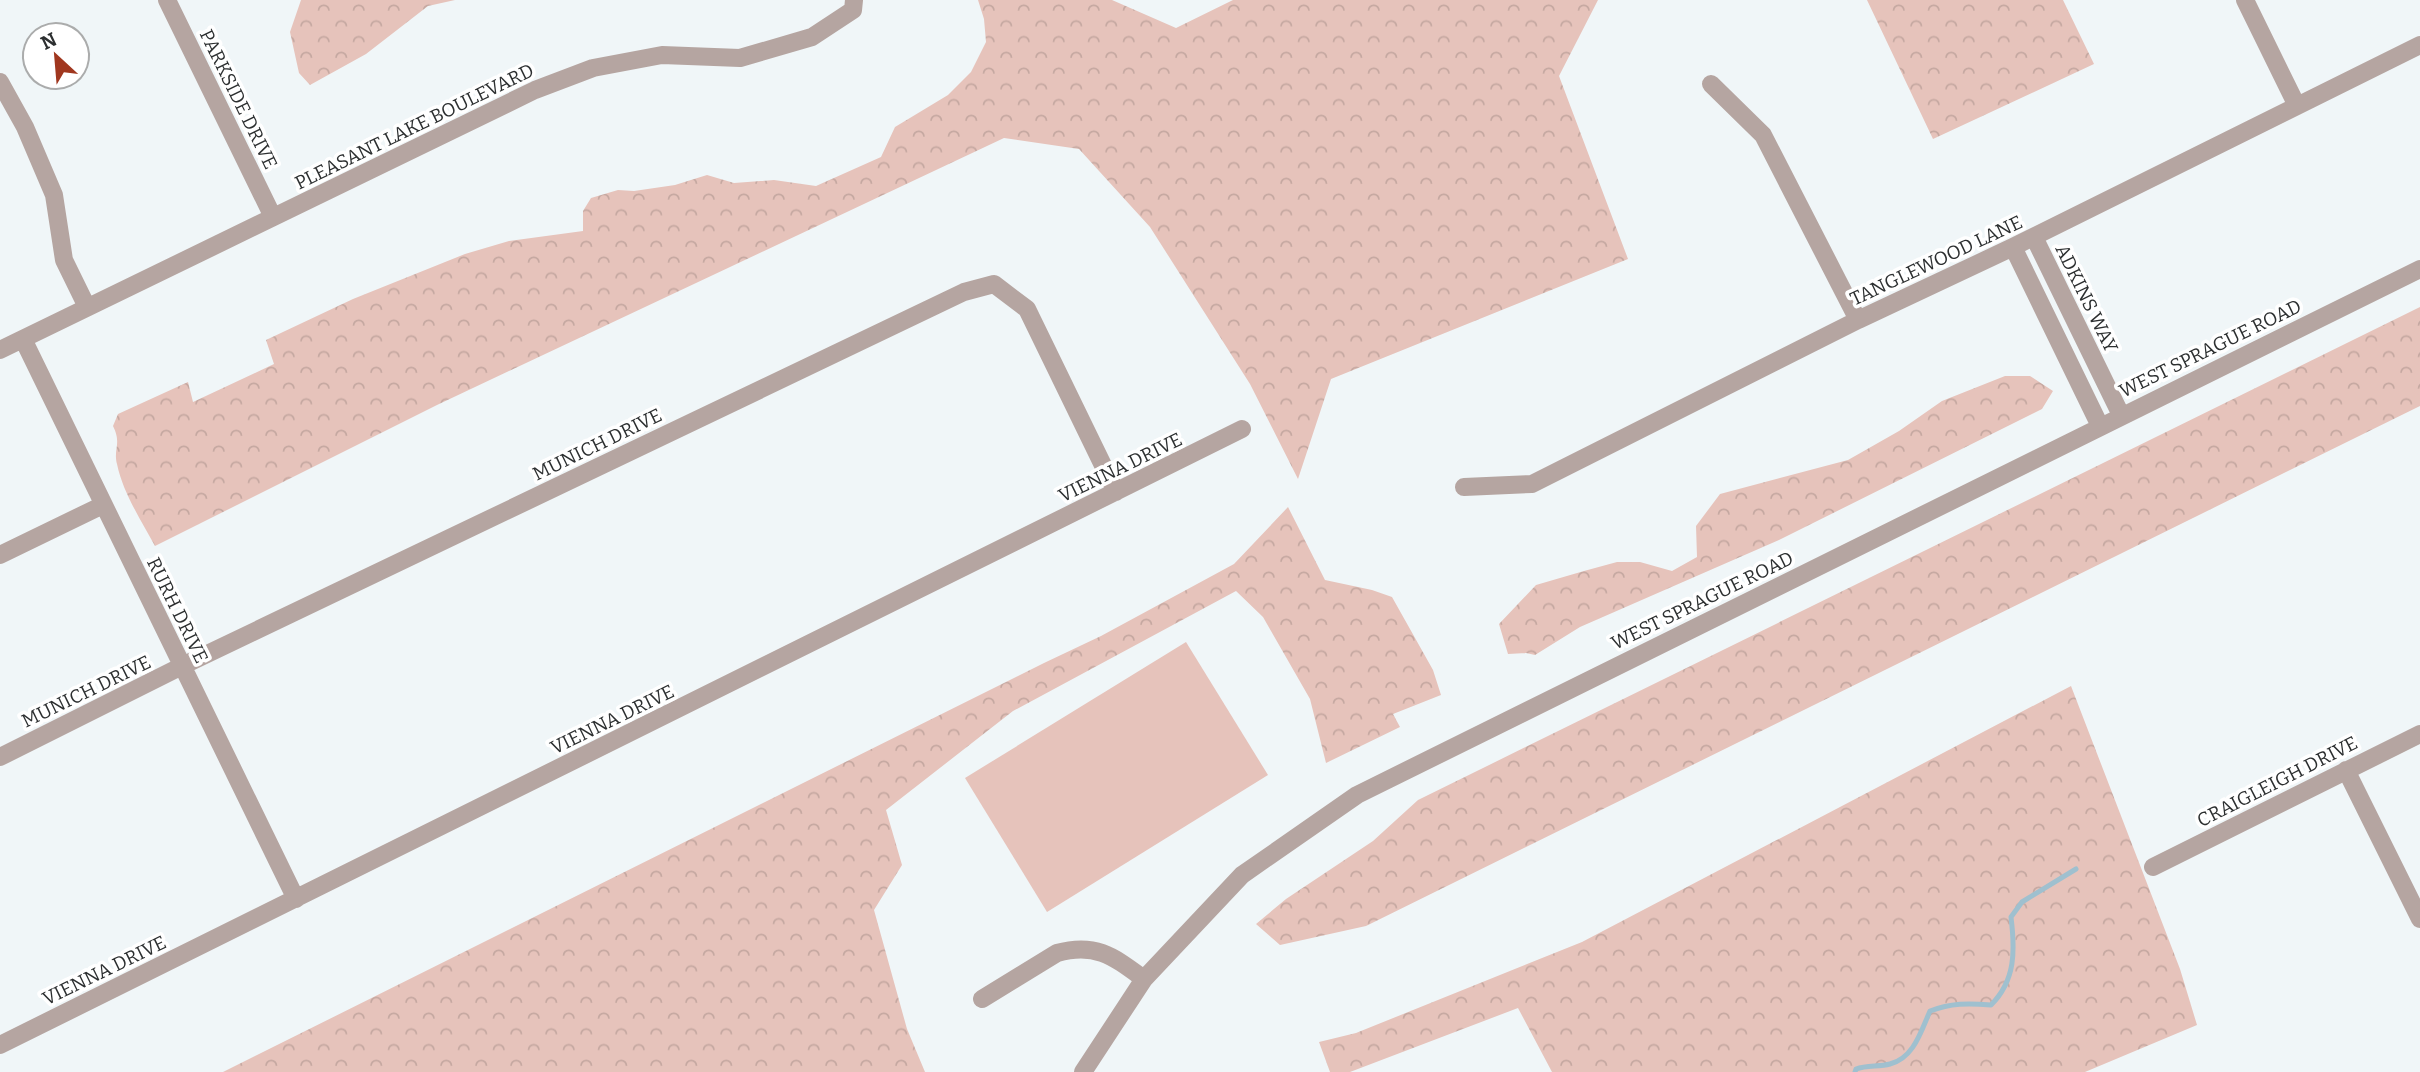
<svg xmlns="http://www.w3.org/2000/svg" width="2420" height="1072" viewBox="0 0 2420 1072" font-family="Bitter,serif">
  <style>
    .green { fill: #e6c3bb }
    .forest { fill: url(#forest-crowns) }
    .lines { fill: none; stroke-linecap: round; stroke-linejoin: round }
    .stream { stroke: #9fc0cf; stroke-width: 5 }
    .minor { stroke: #b5a5a1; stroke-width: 18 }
    .labels { text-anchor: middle; stroke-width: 7; stroke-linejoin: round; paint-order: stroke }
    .street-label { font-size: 19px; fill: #2c2f30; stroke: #fff }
  </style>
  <defs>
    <pattern id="forest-crowns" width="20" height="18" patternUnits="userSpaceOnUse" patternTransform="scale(1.75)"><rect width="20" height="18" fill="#e6c3bb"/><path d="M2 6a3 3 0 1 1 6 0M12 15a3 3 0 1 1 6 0" fill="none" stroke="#c5a8a1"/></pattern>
  </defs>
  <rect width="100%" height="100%" fill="#f0f6f8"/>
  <path class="green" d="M1186,642L1268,775L1047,912L965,778Z"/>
  <path class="forest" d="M301,0H455L428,6L366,54L310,85L299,73L290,32Z
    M978,0H1112L1176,28L1233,0H1598L1559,76L1628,259L1331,379L1298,479L1250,384L1150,227L1079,149L1004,138L437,405L155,546C141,520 123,493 117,464C113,449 122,444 113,426L118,414L188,382L193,402L274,364L266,340L353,299L465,254L509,241L583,231V211L591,198L618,190L634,191L675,185L707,175L734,183L774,180L816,186L881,157L895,127L948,95L971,72L986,42L984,19Z
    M1867,0H2063L2094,64L1933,139Z
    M2420,307V406L1366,926L1280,945L1256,924L1286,899L1373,841L1418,800Z
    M2005,376H2030L2053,391L2042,409L1779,540L1580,627L1535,655L1526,653L1508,654L1499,624L1536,585L1584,571L1617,562H1640L1672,571L1697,557L1696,526L1720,494L1848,460L1899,431L1942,401Z
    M1288,507L1325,580L1372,590L1392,597L1433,670L1441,695L1393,714L1400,727L1326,763L1310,699L1263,617L1236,591L1013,711L886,810L902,865L874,910L907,1029L925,1072H223L1044,663L1101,636L1234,564Z
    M2071,686L2180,969L2197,1025L2085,1072H1552L1518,1008L1350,1072H1330L1319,1042L1356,1033L1582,942Z"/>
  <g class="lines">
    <path class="stream" d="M1855,1072L1856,1069C1867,1065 1879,1067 1890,1064C1914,1058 1921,1031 1930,1011C1951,1003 1968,1003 1991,1005C2016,980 2015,950 2011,917L2022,902L2076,869"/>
    <path class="minor" d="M167,0L273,217
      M2245,0L2297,106
      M0,82L25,127L54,195L64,260L87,307
      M1711,84L1763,135L1858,320
      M2034,237L2121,415
      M2013,247L2100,426
      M23,339L296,899
      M0,350L535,90L593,68L662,55L740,58L812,37L853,10L854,0
      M1464,487L1532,484L1858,320L2013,247L2420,45
      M0,555L103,505
      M0,757L182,666L964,292L994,284L1027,309L1116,492
      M2346,770L2420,919
      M2153,867L2420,734
      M982,999L1057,953C1096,942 1114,957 1144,979
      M0,1045L1242,429
      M1083,1072L1144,979L1242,875L1357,795L2420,269"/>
  </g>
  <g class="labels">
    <g class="street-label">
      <text transform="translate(239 99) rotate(64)" y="7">PARKSIDE DRIVE</text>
      <text transform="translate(414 126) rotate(-26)" y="7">PLEASANT LAKE BOULEVARD</text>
      <text transform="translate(1936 260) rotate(-25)" y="7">TANGLEWOOD LANE</text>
      <text transform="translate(2087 298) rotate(64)" y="7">ADKINS WAY</text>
      <text transform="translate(2210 348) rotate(-26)" y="7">WEST SPRAGUE ROAD</text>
      <text transform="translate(597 444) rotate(-26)" y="7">MUNICH DRIVE</text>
      <text transform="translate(1120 467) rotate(-26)" y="7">VIENNA DRIVE</text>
      <text transform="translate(1702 600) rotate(-26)" y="7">WEST SPRAGUE ROAD</text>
      <text transform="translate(178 610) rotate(64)" y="7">RURH DRIVE</text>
      <text transform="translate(86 691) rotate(-26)" y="7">MUNICH DRIVE</text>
      <text transform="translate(612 719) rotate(-26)" y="7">VIENNA DRIVE</text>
      <text transform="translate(2277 781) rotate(-27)" y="7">CRAIGLEIGH DRIVE</text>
      <text transform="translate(104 970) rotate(-26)" y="7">VIENNA DRIVE</text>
    </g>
  </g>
  <g transform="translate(56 56) rotate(334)"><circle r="33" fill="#ffffff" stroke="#abacac" stroke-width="2"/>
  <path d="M0-5L12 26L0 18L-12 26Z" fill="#a0371f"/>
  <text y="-10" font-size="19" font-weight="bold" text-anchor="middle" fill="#2c2f30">N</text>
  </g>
</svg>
